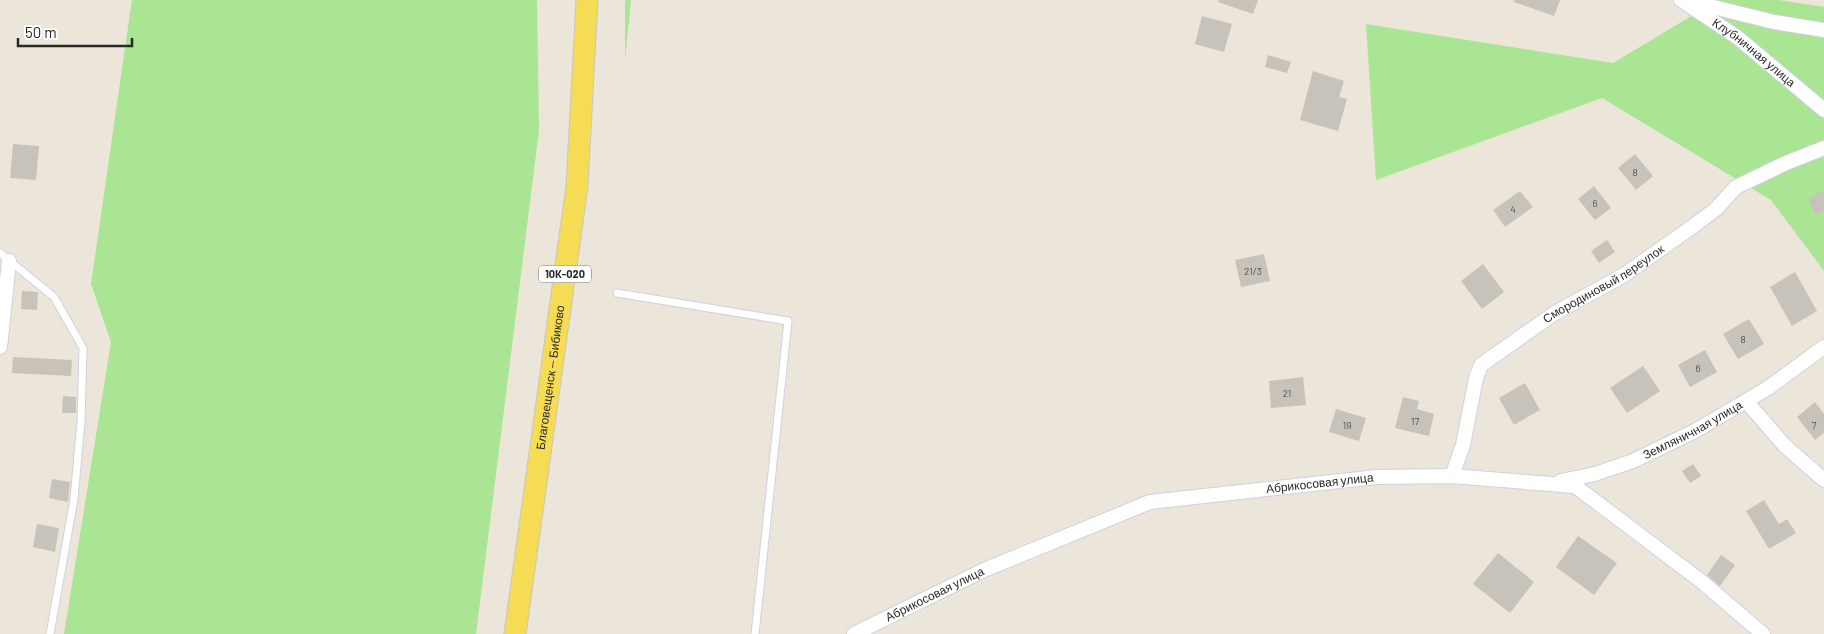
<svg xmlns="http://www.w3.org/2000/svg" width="1824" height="634" viewBox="0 0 1824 634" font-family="Barlow,sans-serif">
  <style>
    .green { fill: #aae593 }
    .building { fill: #c7c2ba }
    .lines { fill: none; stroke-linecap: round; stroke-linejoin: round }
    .service-casing { stroke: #cfd1e3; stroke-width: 9 }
    .minor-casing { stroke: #cfd1e3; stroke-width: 16 }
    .primary-casing { stroke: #c7c7c7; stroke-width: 23 }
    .service { stroke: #fff; stroke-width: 7 }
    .minor { stroke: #fff; stroke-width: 14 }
    .primary { stroke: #f6dc54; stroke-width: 21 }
    .labels { text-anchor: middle; stroke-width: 4; stroke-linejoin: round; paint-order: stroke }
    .number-label { font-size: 10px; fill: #504f4d }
    .shield { fill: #fff; stroke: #696969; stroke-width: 1 }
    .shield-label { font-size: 11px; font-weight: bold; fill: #292929 }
    .street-label { font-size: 12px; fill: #292929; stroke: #fff }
  </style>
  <rect width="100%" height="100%" fill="#ece5da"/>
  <path class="green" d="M132,0H537L539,130L476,634H64L111,342L91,284Z
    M625,0H631L625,60Z
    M1718,0H1779L1824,7V271L1771,200L1602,98L1376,180L1366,24L1613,63Z"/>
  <path class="building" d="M1219,0H1258L1253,14L1218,2Z
    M1514,0H1560L1554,16L1514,2Z
    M1202,16L1232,24L1224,52L1195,44Z
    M1268,55L1291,62L1287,73L1265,67Z
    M1313,71L1344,81L1339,97L1347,99L1338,131L1300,120Z
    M13,144L39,146L36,180L10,178Z
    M1635,154L1653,176L1636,190L1618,168Z
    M1594,186L1611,208L1595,220L1578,199Z
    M1824,190V211L1816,215L1808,199Z
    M1520,191L1533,207L1505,227L1493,210Z
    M1607,240L1615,252L1599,263L1591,251Z
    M1264,254L1270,281L1241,287L1235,260Z
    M1483,264L1504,292L1482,309L1461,281Z
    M1795,272L1817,311L1792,326L1770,287Z
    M22,291L38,292L37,310L21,309Z
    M1749,319L1764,344L1738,359L1723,334Z
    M1705,350L1717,372L1690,387L1678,365Z
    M13,357L72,360L71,376L12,373Z
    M1643,366L1660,391L1627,413L1610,388Z
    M1303,377L1306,405L1271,408L1269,381Z
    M1525,383L1540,410L1514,425L1499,398Z
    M63,396L76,397V413H62Z
    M1403,397L1419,401L1417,409L1434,414L1429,436L1395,428Z
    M1815,402L1824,414V433L1815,440L1797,417Z
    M1336,409L1366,418L1359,441L1329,432Z
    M1693,464L1701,476L1690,483L1682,471Z
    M52,479L70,482L68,502L49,498Z
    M1764,500L1779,524L1787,519L1796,533L1769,549L1746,511Z
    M37,524L59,528L55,552L33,547Z
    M1578,536L1617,563L1594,595L1556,567Z
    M1498,553L1534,582L1510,613L1473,584Z
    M1721,555L1735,565L1720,586L1707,575Z"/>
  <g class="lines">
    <defs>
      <path id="service" d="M0,253L54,297L83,348L81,422L74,499L50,634
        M617,293L788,321L755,634"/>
      <g id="minor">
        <path id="s1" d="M1681,0L1737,37L1824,110"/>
        <path d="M1689,1L1774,22L1824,30"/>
        <path d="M0,347L9,261"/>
        <path d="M1746,401L1785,446L1824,480"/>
        <path id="s2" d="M1452,476L1463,445L1476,378L1481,365L1555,313L1624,275L1692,227L1716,209L1736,187L1786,163L1824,148"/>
        <path id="s3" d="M1561,481L1595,474L1633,461L1695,431L1768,388L1824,347"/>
        <path id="s4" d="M854,634L984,570L1150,502L1377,477L1452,476L1575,486L1701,581L1763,634"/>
      </g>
      <g id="primary">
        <path id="s5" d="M515,634L577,186L587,0"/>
      </g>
    </defs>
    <use href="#service" class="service-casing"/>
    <use href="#minor" class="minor-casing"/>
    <use href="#primary" class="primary-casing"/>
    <use href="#service" class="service"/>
    <use href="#minor" class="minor"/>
    <use href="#primary" class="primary"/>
  </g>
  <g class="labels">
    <g class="number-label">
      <text x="1635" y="176">8</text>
      <text x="1595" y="207">6</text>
      <text x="1513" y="213">4</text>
      <text x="1253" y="275">21/3</text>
      <text x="1743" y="343">8</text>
      <text x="1698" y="372">6</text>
      <text x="1287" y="397">21</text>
      <text x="1415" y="425">17</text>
      <text x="1347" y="429">19</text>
      <text x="1814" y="429">7</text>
    </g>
    <rect class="shield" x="539" y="265.5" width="52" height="17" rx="4"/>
    <g class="shield-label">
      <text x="565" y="278">10К-020</text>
    </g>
    <g class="street-label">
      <text dy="4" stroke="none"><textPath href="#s1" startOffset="90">Клубничная улица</textPath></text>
      <text dy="4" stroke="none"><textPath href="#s2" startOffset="262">Смородиновый переулок</textPath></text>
      <text dy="4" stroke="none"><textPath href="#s5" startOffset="259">Благовещенск — Бибиково</textPath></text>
      <text dy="4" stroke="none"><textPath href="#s3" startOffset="142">Земляничная улица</textPath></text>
      <text dy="4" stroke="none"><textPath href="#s4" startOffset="495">Абрикосовая улица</textPath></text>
      <text dy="4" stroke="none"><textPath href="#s4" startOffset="90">Абрикосовая улица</textPath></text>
    </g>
  </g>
  <path d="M18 38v8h114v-8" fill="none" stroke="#292929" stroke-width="2.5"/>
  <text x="25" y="38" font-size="15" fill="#292929" stroke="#ffffff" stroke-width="4" paint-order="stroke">50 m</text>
</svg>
